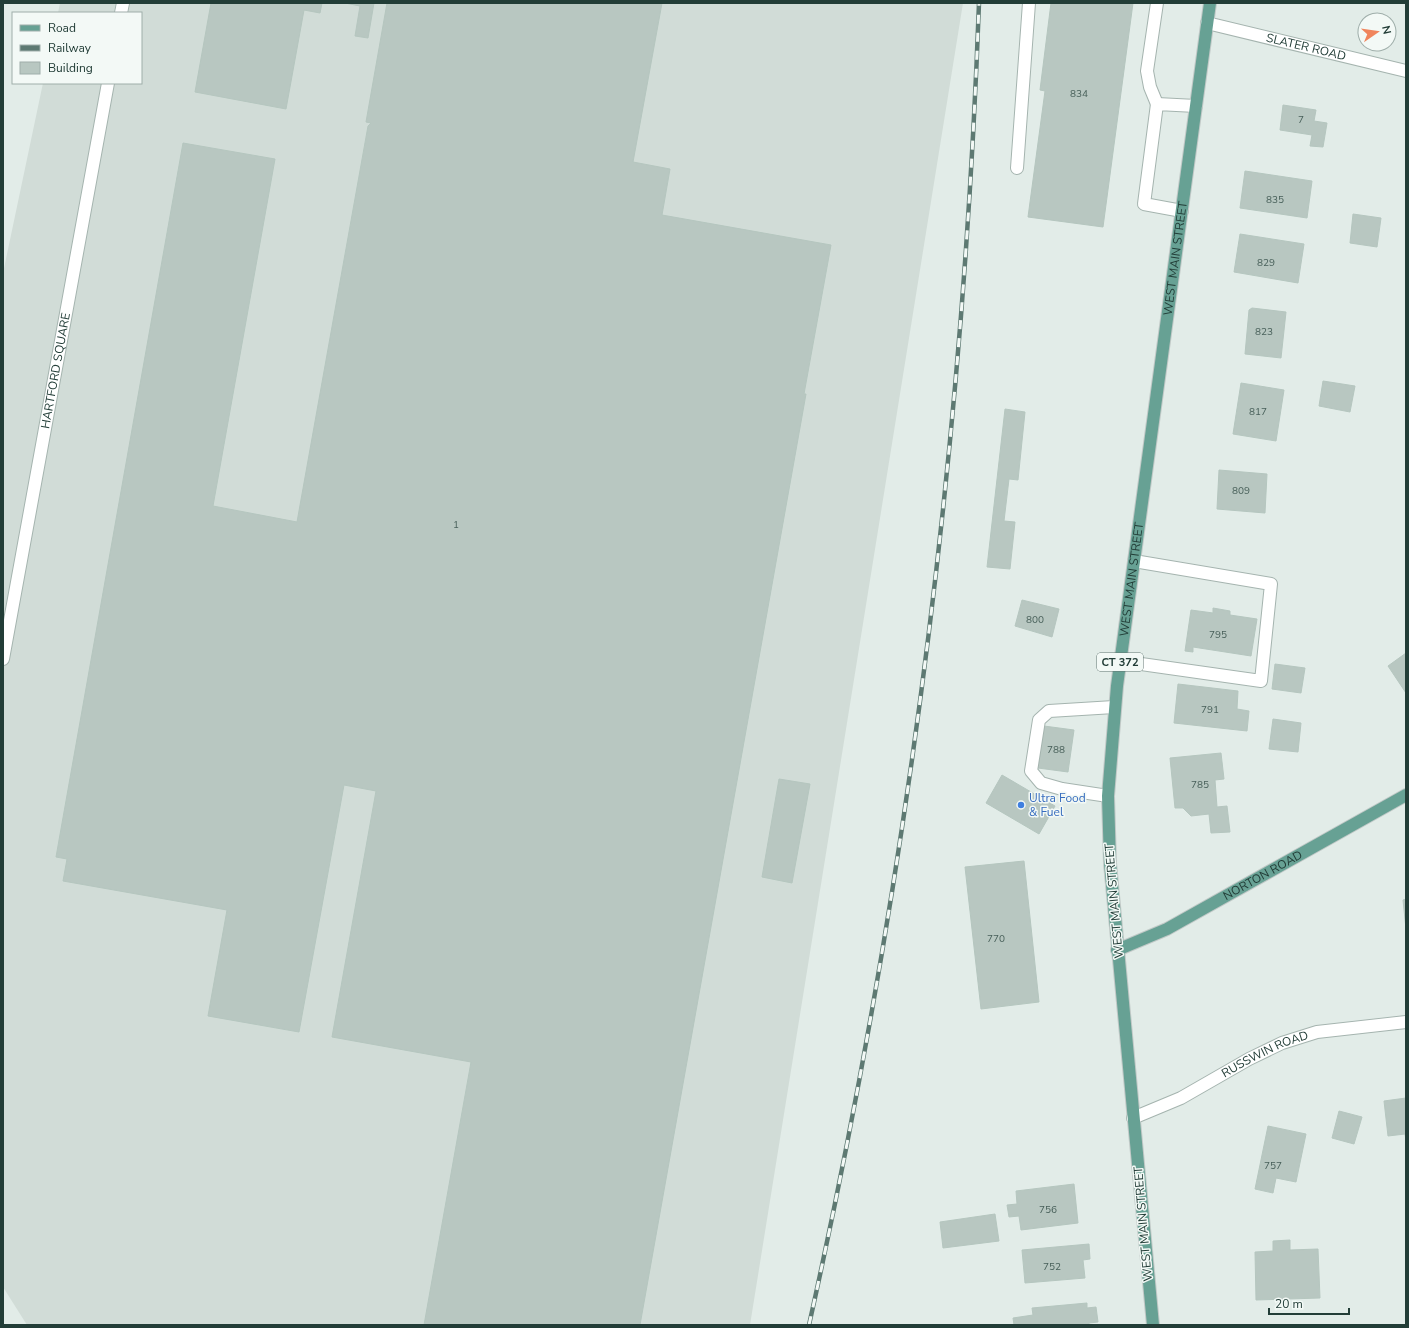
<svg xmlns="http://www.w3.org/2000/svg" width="1409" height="1328" viewBox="0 0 1409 1328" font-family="'Nunito Sans',sans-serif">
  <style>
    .built { fill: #d1dcd7 }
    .building { fill: #b8c7c1; stroke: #b5c6bf }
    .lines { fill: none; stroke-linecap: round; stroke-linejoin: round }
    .minor-casing { stroke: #a5b4af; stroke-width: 14 }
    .major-casing { stroke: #c1c9c7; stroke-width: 14 }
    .minor { stroke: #fff; stroke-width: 12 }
    .major { stroke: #67a194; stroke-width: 12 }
    .rail-casing { stroke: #5d7972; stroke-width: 4.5 }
    .rail { stroke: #f3f9f6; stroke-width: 3; stroke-dasharray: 9; stroke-linecap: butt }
    .shop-dot { fill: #3f7fe0; stroke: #f3f9f6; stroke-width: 1.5 }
    .labels { text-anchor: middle; stroke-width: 3; stroke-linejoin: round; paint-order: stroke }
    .number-label { font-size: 10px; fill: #48605a }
    .shield { fill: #f3f9f6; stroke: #617570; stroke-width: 1 }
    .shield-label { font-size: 11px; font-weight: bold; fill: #223d37 }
    .street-label { font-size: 12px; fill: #223d37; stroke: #f3f9f6 }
    .shop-label { font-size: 12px; fill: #366cbe; stroke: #f3f9f6; text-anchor: start }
  </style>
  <rect width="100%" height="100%" fill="#e2ece8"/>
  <path class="built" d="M60,3H963L750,1325H27L3,1287V273L43,83H141V13H58Z"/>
  <path class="building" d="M211,3H322L320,13L304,10L286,109L195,92Z
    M345,3H374L368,38L355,36L360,6Z
    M387,3H662L633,162L670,169L662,215L831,245L804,394H806L640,1325H424L471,1062L332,1037L376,791L344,785L299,1032L208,1016L227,910L63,881L67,859L56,857L183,143L275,159L213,506L297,522L368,126L371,123L366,122Z
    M1051,3H1133L1103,227L1028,217L1045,91L1040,90Z
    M1283,105L1316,110L1314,121L1327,123L1323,147L1310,146L1312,135L1280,130Z
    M1245,171L1312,181L1307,218L1240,208Z
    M1353,214L1381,218L1377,247L1350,243Z
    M1240,234L1304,244L1298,283L1234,272Z
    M1252,308L1286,312L1281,358L1245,354L1249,310Z
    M1323,381L1355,386L1350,412L1319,406Z
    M1241,383L1284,390L1276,441L1233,434Z
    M1005,409L1025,412L1018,480L1009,479L1004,521L1015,522L1010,569L987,567Z
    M1219,470L1267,474L1265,513L1217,509Z
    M1022,600L1059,609L1052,637L1015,626Z
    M1213,608L1230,611V615L1257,619L1251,656L1193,647V652L1185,651L1191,610L1213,613Z
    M1406,653V693L1388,666Z
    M1275,664L1305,668L1301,693L1272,689Z
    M1178,684L1238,691L1237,709L1249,711L1247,731L1174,723Z
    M1273,719L1301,723L1298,752L1269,749Z
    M1044,726L1074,730L1068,772L1038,768Z
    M1221,753L1224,779L1215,780L1217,807L1227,806L1230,832L1211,833L1209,814L1191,816L1183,808H1175L1170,758Z
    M1002,775L1055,806L1039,834L986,803Z
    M779,779L810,784L792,883L762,877Z
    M1024,861L1039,1002L981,1009L965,867Z
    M1406,899V929L1403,900Z
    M1406,1098V1140L1405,1134L1388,1136L1384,1101Z
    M1339,1111L1362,1117L1354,1144L1332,1138Z
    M1268,1126L1306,1134L1296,1182L1276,1178L1273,1193L1255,1189Z
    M1074,1184L1078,1223L1021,1230L1019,1216L1009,1217L1007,1205L1017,1204L1016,1191Z
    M995,1214L999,1241L943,1248L940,1222Z
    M1290,1240V1250L1318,1249L1320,1298L1256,1300L1255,1252L1273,1251V1241Z
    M1089,1244L1090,1259L1083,1260L1085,1278L1025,1283L1022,1250Z
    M1087,1303V1308L1096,1307L1098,1322L1089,1323V1325H1014L1013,1318L1033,1315L1032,1308Z"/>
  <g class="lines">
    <defs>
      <g id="minor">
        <path d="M121,13L123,3"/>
        <path id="s1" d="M1207,23L1406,71"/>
        <path d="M1157,104L1150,87L1147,71L1157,3"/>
        <path d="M1017,168L1029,3"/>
        <path d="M1182,211L1144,204L1157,104L1196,106"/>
        <path id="s2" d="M3,659L108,83"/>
        <path d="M1120,661L1261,681L1271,584L1134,561"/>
        <path d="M1108,796L1062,789L1041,783L1031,771L1039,720L1049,711L1114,707"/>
        <path id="s3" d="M1133,1118L1181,1098L1249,1059L1282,1043L1317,1032L1406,1022"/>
      </g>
      <g id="major">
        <path id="s4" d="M1117,950L1167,929L1406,795"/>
        <path id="s5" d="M1153,1325L1110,863L1108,796L1117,686L1210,3"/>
      </g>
    </defs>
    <use href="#minor" class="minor-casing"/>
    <use href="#major" class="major-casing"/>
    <use href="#minor" class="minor"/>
    <use href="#major" class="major"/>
    <defs>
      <path id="rail" d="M809,1325C906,890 963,448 979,3"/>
    </defs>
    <use href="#rail" class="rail-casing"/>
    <use href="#rail" class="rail"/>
  </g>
  <circle class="shop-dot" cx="1021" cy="805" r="4"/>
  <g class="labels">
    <g class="number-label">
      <text x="1079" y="97">834</text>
      <text x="1301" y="123">7</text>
      <text x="1275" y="203">835</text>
      <text x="1266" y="266">829</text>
      <text x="1264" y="335">823</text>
      <text x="1258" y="415">817</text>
      <text x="1241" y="494">809</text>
      <text x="456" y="528">1</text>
      <text x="1035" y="623">800</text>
      <text x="1218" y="638">795</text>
      <text x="1210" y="713">791</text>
      <text x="1056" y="753">788</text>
      <text x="1200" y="788">785</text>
      <text x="996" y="942">770</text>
      <text x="1273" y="1169">757</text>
      <text x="1048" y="1213">756</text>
      <text x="1052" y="1270">752</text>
    </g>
    <rect class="shield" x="1097" y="653" width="46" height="18" rx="3"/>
    <g class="shield-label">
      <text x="1120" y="666">CT 372</text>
    </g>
    <g class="street-label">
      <text dy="4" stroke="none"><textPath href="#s1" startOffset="102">SLATER ROAD</textPath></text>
      <text dy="4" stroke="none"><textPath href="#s5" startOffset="1073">WEST MAIN STREET</textPath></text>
      <text dy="4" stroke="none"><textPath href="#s2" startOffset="293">HARTFORD SQUARE</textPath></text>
      <text dy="4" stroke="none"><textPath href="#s5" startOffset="749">WEST MAIN STREET</textPath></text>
      <text dy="4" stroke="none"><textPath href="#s4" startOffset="164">NORTON ROAD</textPath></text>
      <text transform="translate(1114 901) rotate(-95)" y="4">WEST MAIN STREET</text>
      <text dy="4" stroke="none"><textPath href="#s3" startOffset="147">RUSSWIN ROAD</textPath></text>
      <text transform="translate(1143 1224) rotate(-95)" y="4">WEST MAIN STREET</text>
    </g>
    <g class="shop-label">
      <text x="1029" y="802">Ultra Food<tspan x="1029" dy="14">&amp; Fuel</tspan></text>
    </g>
  </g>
  <rect width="1409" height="1328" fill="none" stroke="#223d37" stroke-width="8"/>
  <rect x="12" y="12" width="130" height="72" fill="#f3f9f6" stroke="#9faeaa"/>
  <rect x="20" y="25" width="20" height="6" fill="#67a194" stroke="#9faeaa"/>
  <text x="48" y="32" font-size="12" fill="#223d37">Road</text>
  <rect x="20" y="45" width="20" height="6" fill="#5d7972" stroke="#9faeaa"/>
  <text x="48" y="52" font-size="12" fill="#223d37">Railway</text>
  <rect x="20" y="62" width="20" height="12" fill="#b8c7c1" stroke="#9faeaa"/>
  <text x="48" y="72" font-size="12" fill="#223d37">Building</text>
  <g transform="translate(1377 32) rotate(77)"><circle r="19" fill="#f3f9f6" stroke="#9faeaa"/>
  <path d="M0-3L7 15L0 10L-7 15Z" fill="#f0855d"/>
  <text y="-6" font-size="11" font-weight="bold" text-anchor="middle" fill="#223d37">N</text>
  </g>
  <path d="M1269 1308v6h80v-6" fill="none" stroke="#223d37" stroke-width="2"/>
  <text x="1275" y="1308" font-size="12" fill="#223d37" stroke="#f3f9f6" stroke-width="3" paint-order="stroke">20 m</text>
</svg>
